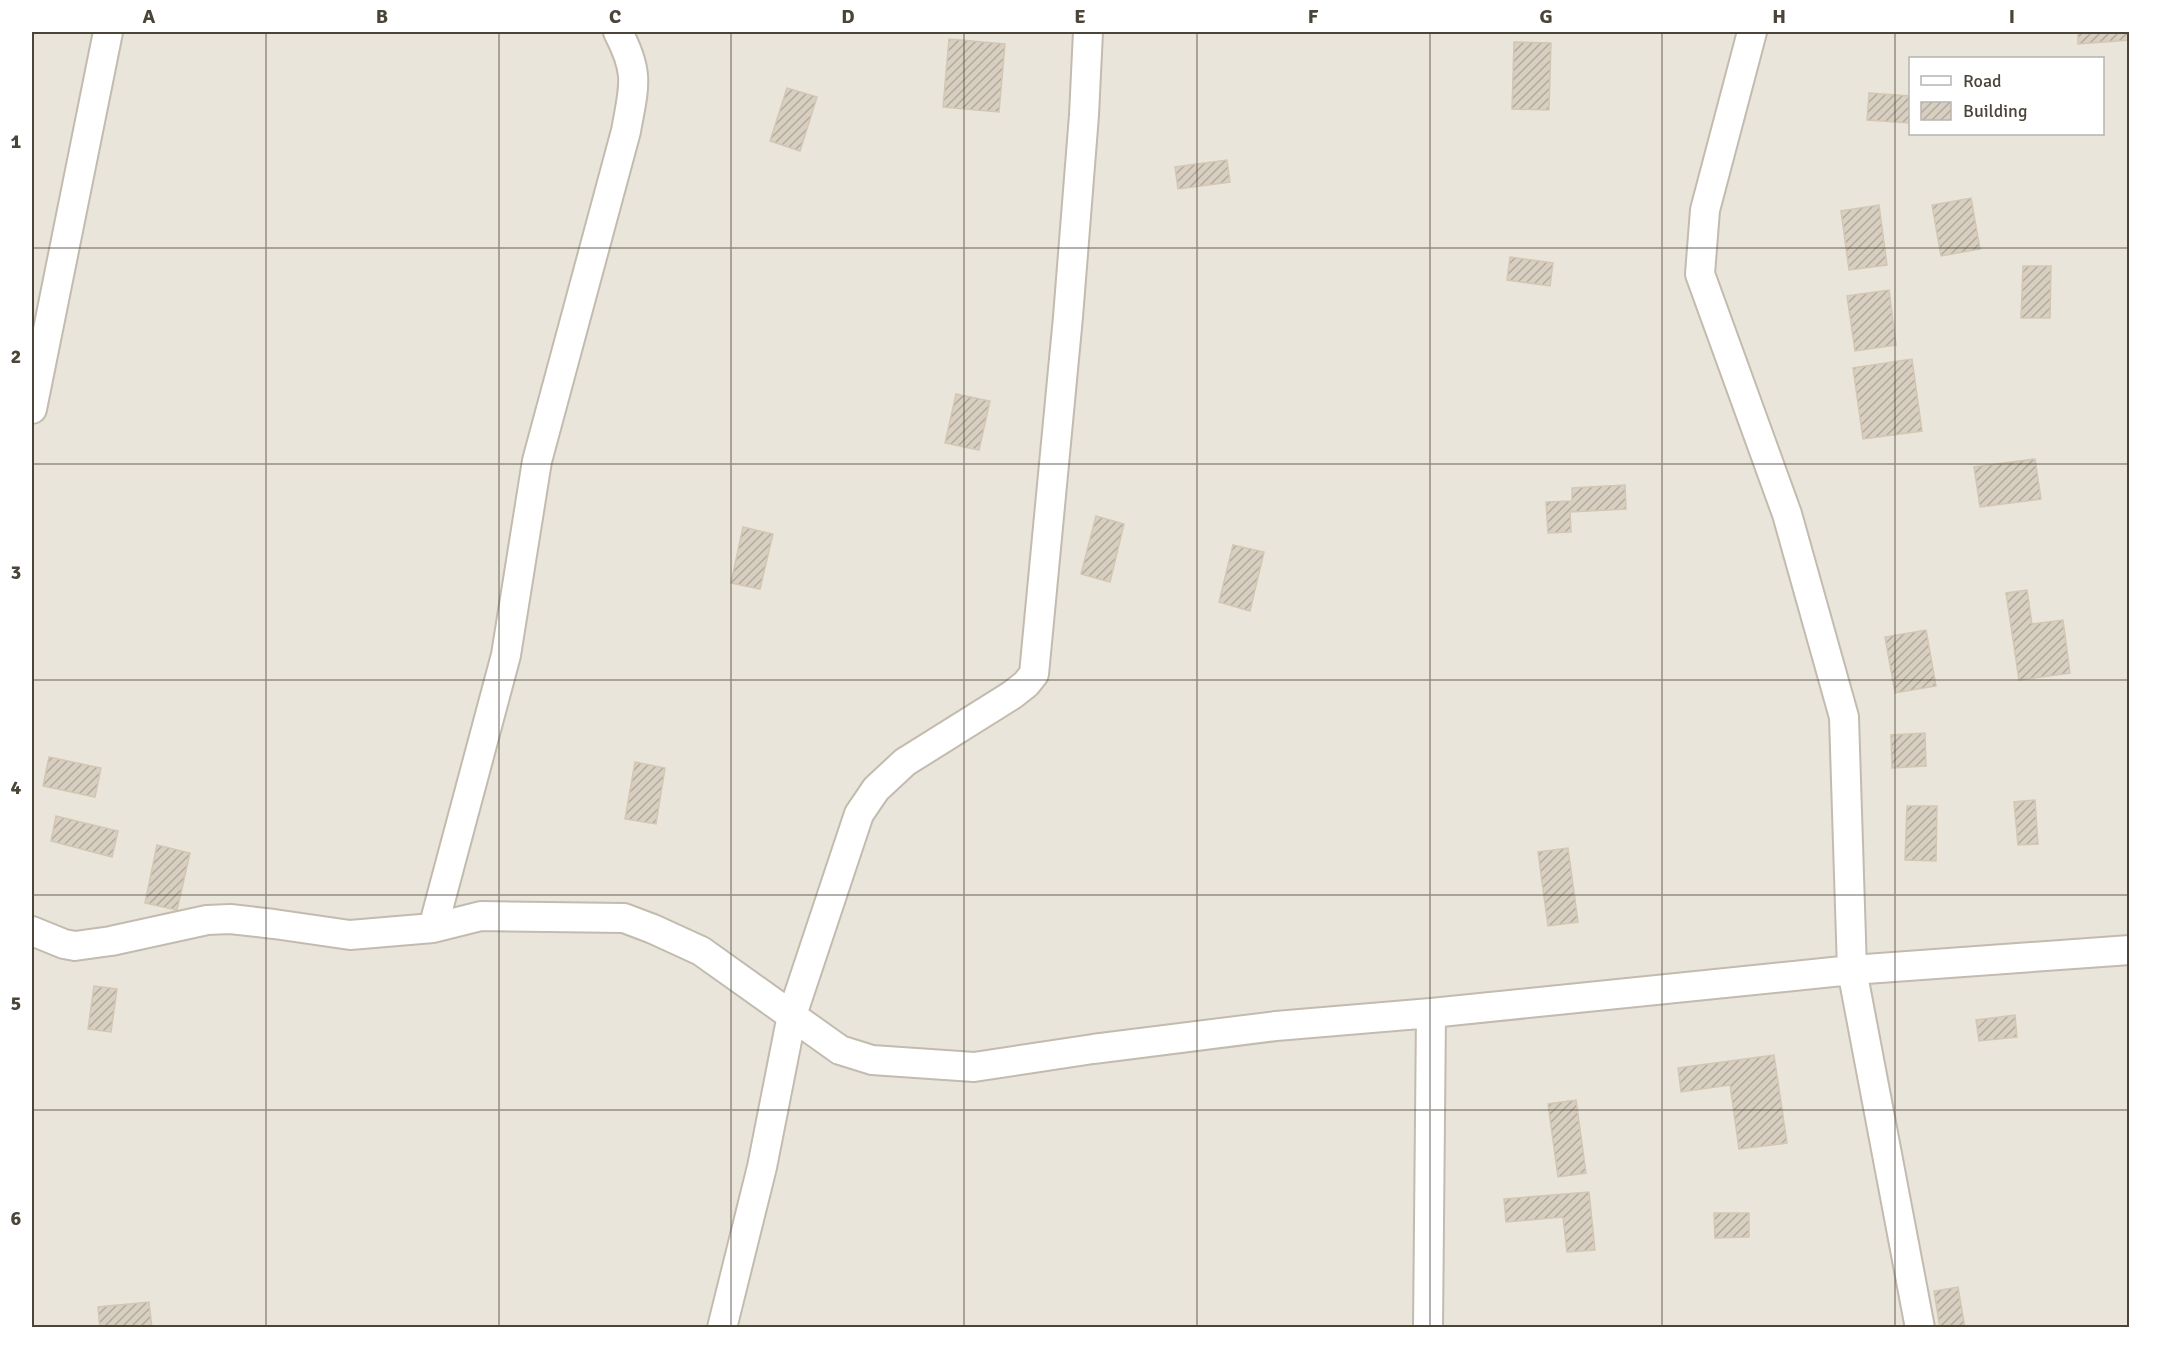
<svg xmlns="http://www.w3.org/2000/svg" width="2161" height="1359" viewBox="0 0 2161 1359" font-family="Signika,sans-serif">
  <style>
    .residential { fill: #eae5da; fill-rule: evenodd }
    .building { fill: url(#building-hatch); stroke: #d3c7b4; stroke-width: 1.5 }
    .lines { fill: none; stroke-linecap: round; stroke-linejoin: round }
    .minor-casing { stroke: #c2bbae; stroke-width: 32 }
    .minor { stroke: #fff; stroke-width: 28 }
    .grid { fill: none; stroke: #4b4439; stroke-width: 1.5; stroke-opacity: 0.55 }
    .neatline { fill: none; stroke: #4b4439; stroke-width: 2 }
    .grid-label { font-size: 20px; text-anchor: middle; font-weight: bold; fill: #4b4439 }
  </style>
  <defs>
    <pattern id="building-hatch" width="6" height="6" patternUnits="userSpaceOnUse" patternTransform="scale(1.5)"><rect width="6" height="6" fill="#d8cfc1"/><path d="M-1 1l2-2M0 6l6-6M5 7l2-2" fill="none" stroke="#b1aa9e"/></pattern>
  </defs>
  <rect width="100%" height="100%" fill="#f6f3ec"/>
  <path class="residential" d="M32,32H2129V1327H32ZM1910,58H2102V134H1910Z"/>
  <path class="building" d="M2078,32H2130V40L2078,44Z
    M949,39L1005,44L999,112L943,107Z
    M1514,42L1551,43L1549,110L1512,109Z
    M787,88L817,97L800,151L770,141Z
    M1869,93L1910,96V123L1867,120Z
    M1227,160L1230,182L1178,189L1175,167Z
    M1971,198L1980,249L1941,256L1932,205Z
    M1879,205L1887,265L1849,270L1841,211Z
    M1510,257L1553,263L1550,286L1507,280Z
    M2023,266H2051L2050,318H2021Z
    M1889,290L1896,345L1855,351L1847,296Z
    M1912,359L1922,431L1863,439L1853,368Z
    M956,394L990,401L979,450L945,443Z
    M2035,459L2041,499L1980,507L1974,467Z
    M1625,485L1626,509L1570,512L1571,532L1548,533L1546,502L1572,501V488Z
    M1096,516L1124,524L1110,582L1081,574Z
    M743,527L773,534L760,589L731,583Z
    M1233,545L1264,552L1250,611L1219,602Z
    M2027,590L2032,624L2063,620L2070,673L2019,680L2006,593Z
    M1926,630L1936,686L1895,693L1885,637Z
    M1925,733L1926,766L1892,768L1891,735Z
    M49,757L101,768L95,797L43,786Z
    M635,762L665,768L656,824L625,819Z
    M2035,800L2038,844L2018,845L2014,802Z
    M1907,806H1937L1936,861L1905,860Z
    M56,816L118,831L112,857L51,841Z
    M157,845L190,853L177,910L145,903Z
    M1568,848L1578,922L1548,926L1538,852Z
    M94,986L117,989L111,1032L88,1029Z
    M2015,1015L2017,1037L1979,1041L1976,1020Z
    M1774,1055L1787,1143L1739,1149L1730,1085L1681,1092L1678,1068Z
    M1576,1100L1586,1173L1558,1177L1548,1104Z
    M1589,1192L1595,1250L1567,1252L1563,1217L1506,1222L1504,1199Z
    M1714,1213H1749V1237L1715,1238Z
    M1958,1287L1965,1328H1940L1934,1291Z
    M149,1302L152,1328H100L98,1307Z"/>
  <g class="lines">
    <defs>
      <path id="minor" d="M1752,32L1705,210L1700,274L1787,514L1844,717L1852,970L1920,1328
        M32,409L108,32
        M433,928L506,655L537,461L626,131C634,86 640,74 618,32
        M32,931L64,944L75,946L111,941L207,920L230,919L274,924L350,935L433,928L481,916L624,918L653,929L701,951L840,1050L872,1060L974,1067L1093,1049L1276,1026L1431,1013L1852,970L2130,950
        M722,1328L762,1167L792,1015L859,814L876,789L905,762L1012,695L1026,684L1034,674L1068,317L1084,115L1088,32
        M1428,1328L1431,1013"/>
    </defs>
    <use href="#minor" class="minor-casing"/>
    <use href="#minor" class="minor"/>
  </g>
  <path class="grid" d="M266,32V1328M499,32V1328M731,32V1328M964,32V1328M1197,32V1328M1430,32V1328M1662,32V1328M1895,32V1328M32,248H2130M32,464H2130M32,680H2130M32,895H2130M32,1110H2130"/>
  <rect width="2161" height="1359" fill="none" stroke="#ffffff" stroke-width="66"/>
  <rect x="1909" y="57" width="195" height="78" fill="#ffffff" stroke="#b7b4b0" stroke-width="1.5"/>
  <rect x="1921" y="76" width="30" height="9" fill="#ffffff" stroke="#b7b4b0" stroke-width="1.5"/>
  <text x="1963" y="87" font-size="18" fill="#4b4439">Road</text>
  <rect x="1921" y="102" width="30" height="18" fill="url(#building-hatch)" stroke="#b7b4b0" stroke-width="1.5"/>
  <text x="1963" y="117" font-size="18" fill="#4b4439">Building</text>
  <rect x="33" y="33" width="2095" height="1293" class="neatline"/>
  <g class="grid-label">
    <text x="149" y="23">A</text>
    <text x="382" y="23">B</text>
    <text x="615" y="23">C</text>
    <text x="848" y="23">D</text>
    <text x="1080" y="23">E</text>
    <text x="1313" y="23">F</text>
    <text x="1546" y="23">G</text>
    <text x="1779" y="23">H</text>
    <text x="2012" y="23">I</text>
    <text x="16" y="148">1</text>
    <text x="16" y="363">2</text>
    <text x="16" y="579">3</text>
    <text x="16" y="794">4</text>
    <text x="16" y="1010">5</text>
    <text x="16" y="1225">6</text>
  </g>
</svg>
